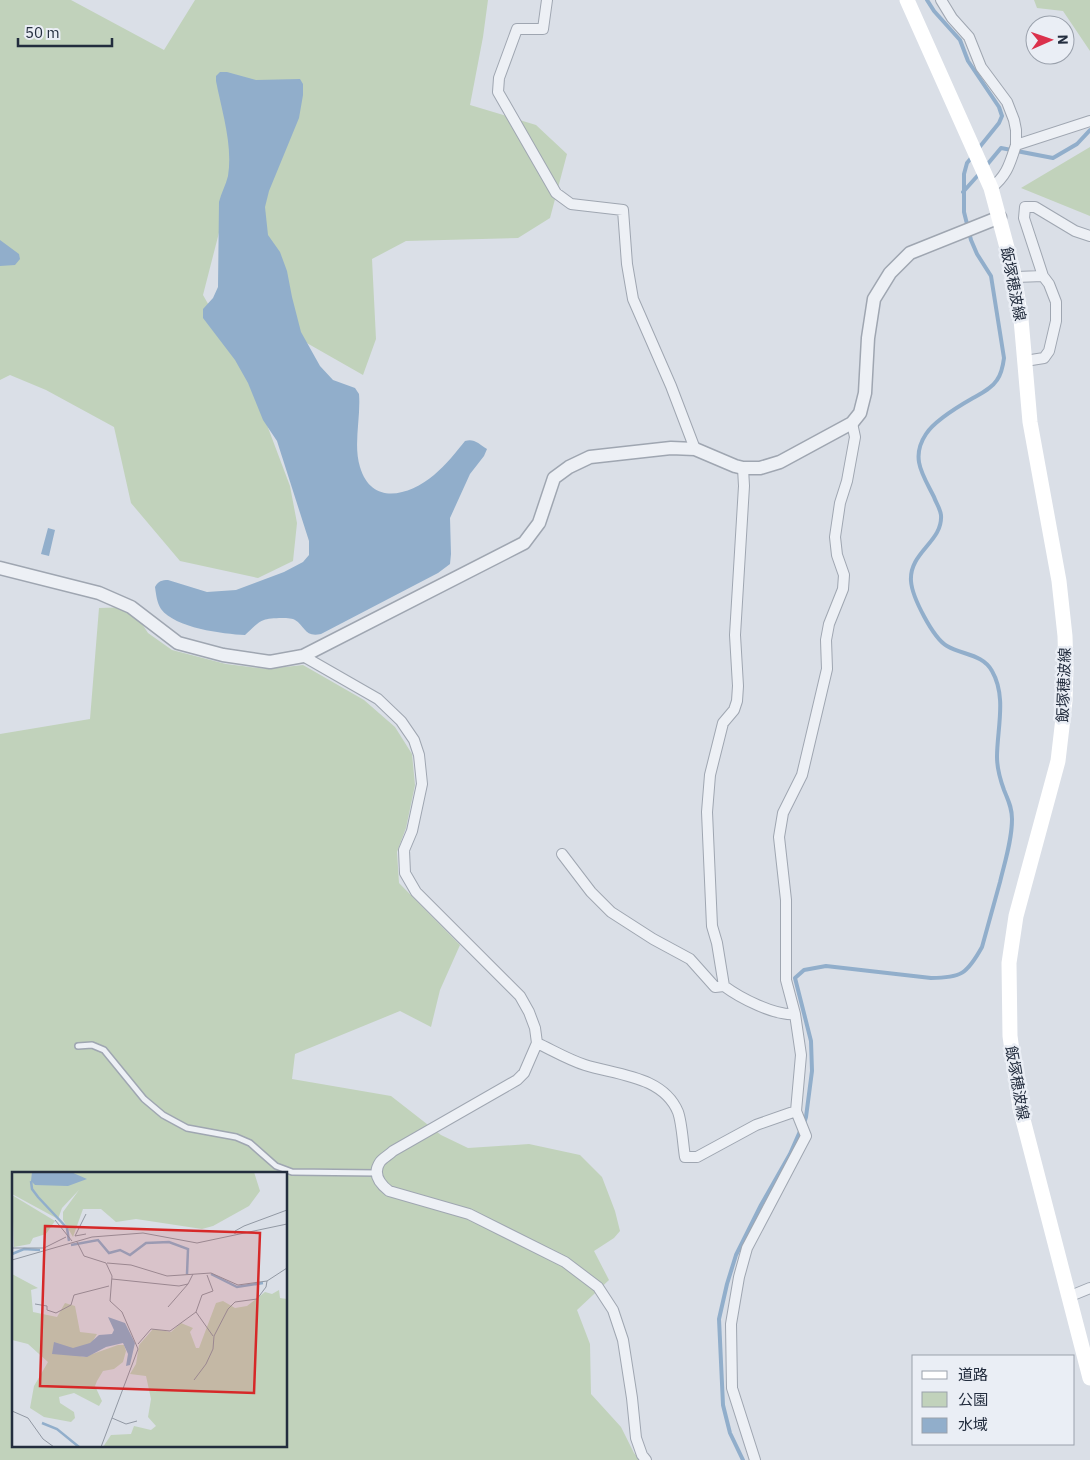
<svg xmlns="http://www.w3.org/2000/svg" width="1090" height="1460" viewBox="0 0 1090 1460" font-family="'IBM Plex Sans','Noto Sans JP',sans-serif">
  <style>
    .green { fill: #c1d2bb; fill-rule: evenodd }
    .water { fill: #91aecb }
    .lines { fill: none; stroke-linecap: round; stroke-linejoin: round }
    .stream { stroke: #91aecb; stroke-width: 4 }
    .service-casing { stroke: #9fa6b1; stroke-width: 8 }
    .minor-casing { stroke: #9fa6b1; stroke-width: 12 }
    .tertiary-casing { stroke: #9fa6b1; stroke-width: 15 }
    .service { stroke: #edf0f5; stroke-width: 5 }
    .minor { stroke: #edf0f5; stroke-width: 10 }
    .tertiary { stroke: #edf0f5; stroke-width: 12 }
    .secondary { stroke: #fff; stroke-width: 15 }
    .labels { text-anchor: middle; stroke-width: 5; stroke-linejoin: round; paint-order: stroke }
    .street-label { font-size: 15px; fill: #232d3e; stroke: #eaeef5 }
    .inset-river { fill: none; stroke: #91aecb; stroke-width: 2.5 }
    .inset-road { fill: none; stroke: #9198a3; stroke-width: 1 }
    .view { fill: #d62828; fill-opacity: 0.15; stroke: #d62828; stroke-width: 2.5 }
    .inset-edge { fill: none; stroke: #232d3e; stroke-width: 2.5 }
  </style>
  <rect width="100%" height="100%" fill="#dadfe7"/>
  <path class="green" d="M0,0H71L164,50L195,0H488L483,37L470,105L536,125L567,154L550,218L518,238L406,241L372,259L376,339L363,375L298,338L233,178L203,295L247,372L290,486L297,523L293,561L258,578L180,561L131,503L114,427L46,390L10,375L0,380Z
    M1034,0H1090V51L1063,11L1037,8Z
    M1090,147V216L1021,188Z
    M131,607L148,633L172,650L226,664L267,669L303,665L364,700L395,727L412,754L415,785L406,828L397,852L399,883L460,945L440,990L431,1027L400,1011L295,1054L292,1079L391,1096L441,1135L468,1148L529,1144L580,1155L602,1177L615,1211L620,1231L614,1238L594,1251L609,1280L577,1310L590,1344L591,1394L621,1427L634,1453L640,1460H0V734L90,719L99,608ZM14,1174H286V1446H14Z"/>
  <path class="water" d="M220,72H227L256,80L300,79L303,84V95L299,118L269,191L265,207L268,235L280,252L287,271L292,297L301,332L320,366L333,380L355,388L359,394C361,417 353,445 360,467C372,507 410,495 434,475C446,465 456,452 465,441C474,438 479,444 487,449L484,456L470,474L450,518L451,554L450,564L438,573L321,634C305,638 305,626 295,620C291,617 269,618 264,620C257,622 250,631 245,635C223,634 175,628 161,609C157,603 156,594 155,587C158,581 162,580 168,580L207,592L236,590L284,572L303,562L309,555V541L277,441L263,420L248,383L235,360L203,318V309L213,298L218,287L219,202C221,193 226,185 228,176C233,145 222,112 216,81V76Z
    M0,240L19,254L20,259L15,265L0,266Z
    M48,528L55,530L49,556L41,554Z"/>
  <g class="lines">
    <path class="stream" d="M927,0L934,11L960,40L968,61L999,107L1002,116L999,123L978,149
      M986,166L1001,148L1053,158L1077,144L1090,130
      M963,192L980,173
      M804,1123L806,1117L812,1071L811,1041L795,978L804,970L826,966L931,978C961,978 967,974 982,947C988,925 994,903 1000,882C1005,861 1012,840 1012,819C1012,807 1008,800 1004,790C1000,779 997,768 997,757C997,729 1007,697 992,671C983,654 962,655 947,646C933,638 912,597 911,581C909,552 943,542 941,515C940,508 936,503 934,497C923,475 910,458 926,434C935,420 959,406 973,398C982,393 992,388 997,380C1002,373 1003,366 1004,358L991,276L977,254L971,240L964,212V174L967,163L972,157
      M743,1460L730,1433L723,1405L719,1319L727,1284L736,1255L761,1205L790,1154L801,1129"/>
    <defs>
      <path id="service" d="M78,1046L92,1045L104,1050L144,1099L163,1115L187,1128L236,1137L250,1143L276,1166L292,1172L377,1173"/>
      <path id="minor" d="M547,0L543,29H517L499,78L498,92L556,193L571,204L623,210L627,264L633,299L671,386L695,449
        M941,0L952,18L969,37L981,67L1007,102L1014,120L1016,130V145
        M991,188C1007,176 1010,163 1016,145L1090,121
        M1043,276L1024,218L1025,207H1035L1075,231L1090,236
        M1014,277L1043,276L1049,284L1056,302V321L1049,351L1044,358L1025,361
        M743,468L744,486L735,635L738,686L737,701L734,710L723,723L710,775L707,812L712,926L717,943L724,986C740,998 775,1016 795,1014
        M303,656L378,699L401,721L414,740L419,755L422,784L412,831L404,850L405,873L416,892L520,996L529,1012L535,1028L537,1043L524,1073L517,1080L393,1151C389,1155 383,1158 380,1162C372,1174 380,1184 389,1191L469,1214L565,1262L598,1287L613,1310L623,1340L632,1398L636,1438L642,1455L646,1460
        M562,854L591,892L611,912L653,939L690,959L715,987L724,986
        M537,1043C552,1050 569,1060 585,1065C617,1075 663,1076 678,1112C682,1123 683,1145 685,1157H697L756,1125L796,1111
        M1068,1297L1090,1288
        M755,1460L732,1388L731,1324L739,1277L747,1248L806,1136L796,1111L801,1055L795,1014L786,980V900L779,837L783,813L802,775L827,669L826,640L829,624L843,589L844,575L837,555L835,537L840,503L847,481L855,437L852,423"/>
      <path id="tertiary" d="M0,568L99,593L131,607L178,643L223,655L270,662L303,656L524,543L539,523L554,478L569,467L590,457L671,448L695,449L735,466L743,468H760L780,462L852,423L860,413L865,393L868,338L874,299L890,273L910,253L1000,217"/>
    </defs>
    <use href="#service" class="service-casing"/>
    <use href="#minor" class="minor-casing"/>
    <use href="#tertiary" class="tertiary-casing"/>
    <use href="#service" class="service"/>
    <use href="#minor" class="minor"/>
    <use href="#tertiary" class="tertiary"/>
    <path class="secondary" d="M907,0L991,188L1013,270L1021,319L1030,422L1059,581L1065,636L1066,669L1065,701L1058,761L1016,916L1009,963L1010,1036L1020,1108L1090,1378"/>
  </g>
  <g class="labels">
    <g class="street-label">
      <text transform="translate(1013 284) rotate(79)" y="5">飯塚穂波線</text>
      <text transform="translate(1064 685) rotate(-88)" y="5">飯塚穂波線</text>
      <text transform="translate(1017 1083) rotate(80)" y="5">飯塚穂波線</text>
    </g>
  </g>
  <g transform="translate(12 1172)">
    <rect width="275" height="275" fill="#dadfe7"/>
    <path d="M0,0H242L248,19L237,34L201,54L190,57L124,47L104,50L89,37H71L61,65L51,48V40L67,18L50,36L46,47L0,22ZM0,23L43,49L34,62L21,66L18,72L2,75ZM0,102L26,116L19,118L21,140L45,145L53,131L63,134L68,160L85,162L79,172L56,181L72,185L106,173H112L114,179L111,190L102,197L91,199L85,209L83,214L90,229L87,234L62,221L47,225L48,231L62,240L63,246L59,250L32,245L18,236L22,214L36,190L16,172L0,168ZM267,118L268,126L275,127V275H91L99,263L119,262L122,254L139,258L144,254L136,245L139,227L134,204L118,202L124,192L127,173L141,157L159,160L169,151L181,156L178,160L184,176H187L204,131L211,129L223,136L235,134L253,120L260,122Z" fill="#c1d2bb"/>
    <path d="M59,0L75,7L56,14L23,13L19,9L20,0ZM96,145L113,151L123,171L118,193L114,194L116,182L111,171L94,175L75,185L40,182L42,170L61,176L78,171L87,163L100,162L102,158Z" fill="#91aecb"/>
    <path class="inset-river" d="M19,9L20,17L26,25L55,56L57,69M59,73L86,68L97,81L108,78L118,83L134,71L157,70L176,77L175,102M0,82L12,77L28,78M199,102L225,115L251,111M30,251L45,257L67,275"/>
    <path class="inset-road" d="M43,48L60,69M74,62L63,64L74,42M223,62V59L232,54L275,38M65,70L72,84L94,91L100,104L98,129L110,140L126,177L89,275M0,76H21M21,76H32L54,65M0,88L80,65L131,61L185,71L275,52M95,91L119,93L155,104L199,101L226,113L255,109L275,96M100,107L167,114L176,112L181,102M23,132L35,134V138L44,141L59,133L62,123L97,114M156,135L176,112M184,140L201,164M126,172L139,157L158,159L184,140L190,123L201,119L195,103M182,208L194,192L201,177L202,164L216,137L223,130L245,127L254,115L255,109M0,239L16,246L31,267L42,275M100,246L114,252L125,249"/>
    <path class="view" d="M33,54L248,61L242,221L28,214Z"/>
    <rect width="275" height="275" class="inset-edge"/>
  </g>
  <rect x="912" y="1355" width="162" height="90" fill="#eaeef5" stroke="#9aa1ac"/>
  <rect x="922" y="1371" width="25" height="8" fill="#ffffff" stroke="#9aa1ac"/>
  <text x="958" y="1380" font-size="15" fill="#232d3e">道路</text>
  <rect x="922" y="1392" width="25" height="15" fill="#c1d2bb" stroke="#9aa1ac"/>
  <text x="958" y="1405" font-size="15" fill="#232d3e">公園</text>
  <rect x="922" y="1418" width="25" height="15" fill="#91aecb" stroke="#9aa1ac"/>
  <text x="958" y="1430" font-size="15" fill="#232d3e">水域</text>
  <g transform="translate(1050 40) rotate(88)"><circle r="24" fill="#eaeef5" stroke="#9aa1ac"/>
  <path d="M0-4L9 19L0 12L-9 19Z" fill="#db314c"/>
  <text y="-8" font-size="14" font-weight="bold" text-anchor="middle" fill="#232d3e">N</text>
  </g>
  <path d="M18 38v8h94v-8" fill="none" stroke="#232d3e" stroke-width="2.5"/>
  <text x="25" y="38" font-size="15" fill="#232d3e" stroke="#eaeef5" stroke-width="4" paint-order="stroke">50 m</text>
</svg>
